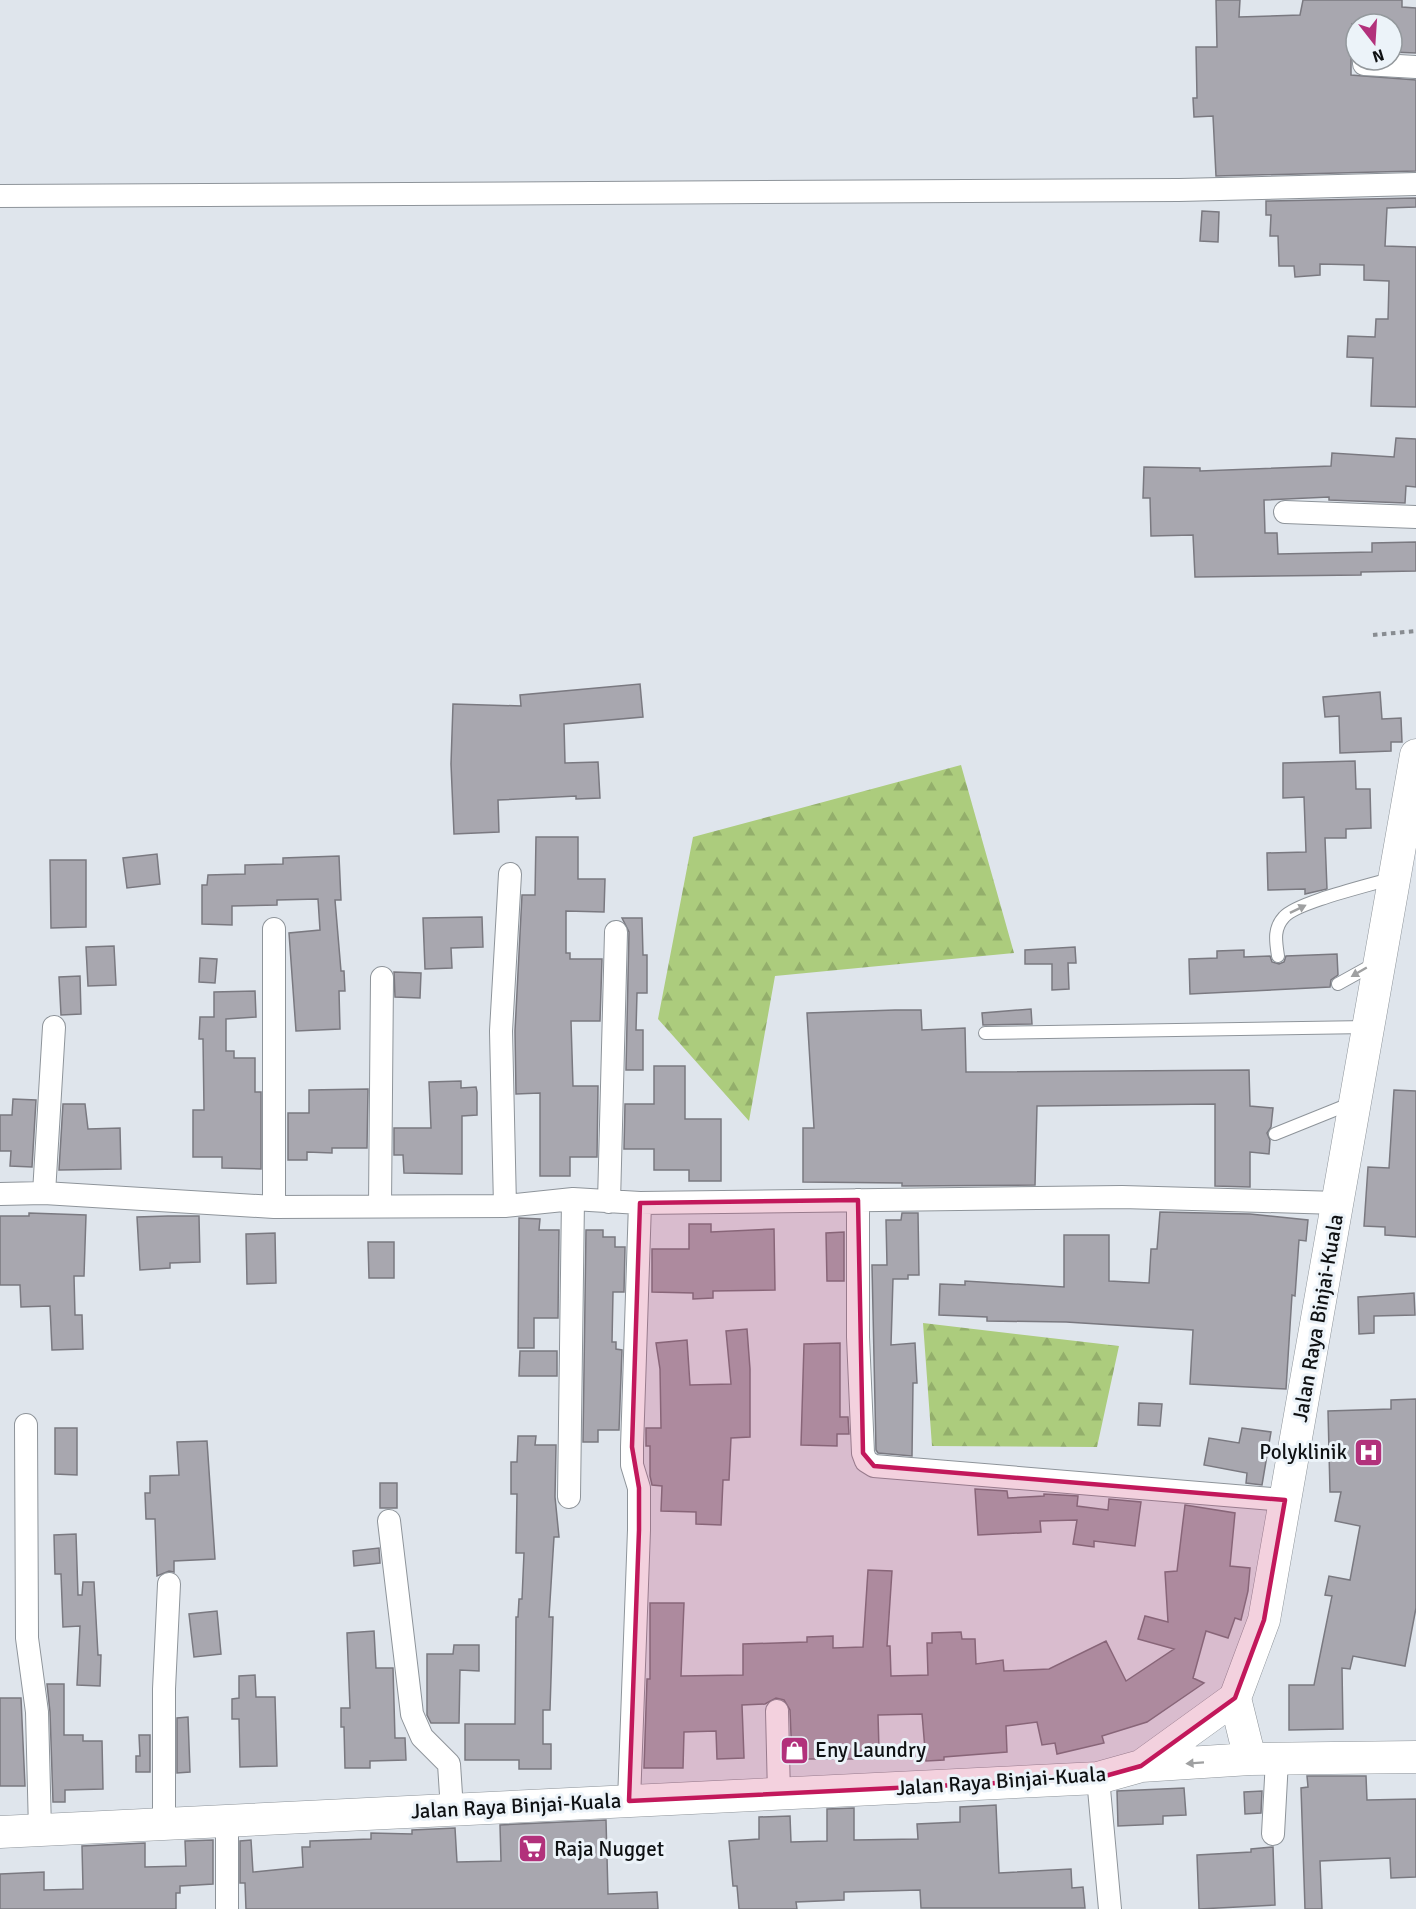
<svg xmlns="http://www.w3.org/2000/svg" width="1416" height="1909" viewBox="0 0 1416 1909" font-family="Signika,sans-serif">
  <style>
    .forest { fill: url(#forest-firs) }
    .building { fill: #a8a7af; stroke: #7a7980; stroke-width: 1.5 }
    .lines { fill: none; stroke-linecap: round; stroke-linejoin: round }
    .lane-casing { stroke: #8e949a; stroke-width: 14 }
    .street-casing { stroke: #8e949a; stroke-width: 24 }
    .secondary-casing { stroke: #8e949a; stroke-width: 33 }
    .path { stroke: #888c91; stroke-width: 4; stroke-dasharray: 4.5 4.5; stroke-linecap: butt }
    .lane { stroke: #fff; stroke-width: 12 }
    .street { stroke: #fff; stroke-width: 22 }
    .secondary { stroke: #fff; stroke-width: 32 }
    .oneway { fill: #9fa0a1 }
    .marked { fill: #c2185b; fill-opacity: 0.2; stroke: #c2185b; stroke-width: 4.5; stroke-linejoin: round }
    .labels { text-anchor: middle; stroke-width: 6; stroke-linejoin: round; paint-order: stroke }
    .street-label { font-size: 21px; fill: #0f1113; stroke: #ecf3f9 }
    .poi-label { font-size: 21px; fill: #0f1113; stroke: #ecf3f9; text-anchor: start }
  </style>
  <defs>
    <pattern id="forest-firs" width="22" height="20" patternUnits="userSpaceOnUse" patternTransform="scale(1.5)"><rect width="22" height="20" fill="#accc7d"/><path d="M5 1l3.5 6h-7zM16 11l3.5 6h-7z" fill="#93ae6b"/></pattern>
  </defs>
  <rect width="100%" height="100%" fill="#dfe5ec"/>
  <path class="forest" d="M961,765L1014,953L775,976L749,1121L658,1019L693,837Z
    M923,1323L1119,1346L1097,1447L932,1446Z"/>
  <path class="building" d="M1216,0H1240L1239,17L1300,15L1303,0H1402V7L1416,8V53L1392,52V24H1352L1351,64V75L1416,80V171L1216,176L1213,116L1194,117L1193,98H1197L1196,47H1217Z
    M1416,198V207L1387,208L1385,246L1416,247V407L1371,406L1373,358L1347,357L1348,336L1375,337L1376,319H1388L1389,281L1364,280V265L1320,264V275L1295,277L1294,266H1279L1278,236H1270L1271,215H1266V201Z
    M1202,211L1219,212L1218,242L1200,241Z
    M1396,438L1416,439V487L1406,486L1405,503L1329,500V497L1264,500L1265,533H1277L1278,554L1372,552V543L1416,542V571L1361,572V575L1195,577L1193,535L1151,536L1150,498H1143L1144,467L1200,468V471L1331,466L1332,453L1394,457Z
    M640,684L643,717L564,724L565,763L598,762L600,798L576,799V796L498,800L499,832L454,834L451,764L453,704L521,706L520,695Z
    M1380,692L1382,719L1401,718L1402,742H1391V751L1340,753L1339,716L1325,717L1323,697Z
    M1355,761L1356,789H1370L1371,828L1346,829V838H1325L1327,889L1305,894V889L1268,890L1267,853L1306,852L1304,797L1283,798V763Z
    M536,837H578V879H605L604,912L566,911V953H570V959H602L600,1021H571L573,1086H598L597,1157H570V1176H540V1093L516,1094L515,1031L522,895H535Z
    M157,854L160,884L127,888L123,858Z
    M339,856L341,900H335L341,971H344L345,991H339L340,1029L296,1031L289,933L320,930L318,899L277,900V905L232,906V925L202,924V885H207L208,875L245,874V865L283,864V858Z
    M50,860H86V927L51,928Z
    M482,917L483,947L451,948L452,968L425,969L423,918Z
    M622,918H642L643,955H647V993H637L636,1030H643V1070H626L629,932Z
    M114,946L116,985L88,986L86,947Z
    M1075,947L1076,963H1068L1069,989L1052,990V964H1025V950Z
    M1244,950V957L1270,956L1272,962L1279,964L1284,962L1286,956L1337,954L1338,975L1331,980L1330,987L1190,994L1189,959L1217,958V951Z
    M200,958L217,959L215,983L199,982Z
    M394,972L421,973L420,998L395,997Z
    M80,976L81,1014L61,1015L59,977Z
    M255,991L256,1017L226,1019V1051H234V1058H255V1092H261V1169L222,1168V1157H193V1110H204L203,1039H199L200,1017H214V992Z
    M1031,1009L1032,1024L983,1025L982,1013Z
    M895,1010H921L922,1030L965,1028L966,1072L1249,1070L1250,1106L1273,1108L1271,1127L1267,1133L1270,1140L1269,1154L1250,1152V1187L1215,1186V1104L1037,1106L1035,1185L902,1186V1183L803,1182V1128H814L807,1013Z
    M654,1066H685V1119H721V1181H689V1170H654V1149H624L625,1104H654Z
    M461,1081V1088L476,1087L477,1092V1115L462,1116V1174L404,1173L403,1155H394V1128H431L429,1082Z
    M368,1089L367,1148H332V1153L307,1152V1160H288V1113H309V1090Z
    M1394,1090L1416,1091V1237L1385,1235V1227L1364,1226L1368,1167L1389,1168Z
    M13,1099L36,1100L32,1167L10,1166L11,1151H0V1115H12Z
    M63,1104H85L88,1129L120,1128L121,1169L59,1170Z
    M1160,1212L1250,1214L1308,1220L1306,1241L1299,1240L1295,1296L1292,1295L1286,1389L1190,1384L1193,1330L1066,1322L987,1321V1317L939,1315L940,1284L965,1285V1281L1064,1287V1235H1109V1281L1149,1283L1151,1249H1157Z
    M29,1213L86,1215L84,1276H74L75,1315H82L83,1349L52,1350L50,1306L21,1307L20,1285H0V1216H29Z
    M902,1213H918L919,1275H908V1279H893L891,1345L915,1343L917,1383H913L912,1456L878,1453L876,1450L872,1265H887L886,1220H901Z
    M168,1216H199L200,1262L170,1263V1268L140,1270L137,1217Z
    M519,1218L540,1219L539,1230H559L558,1318H534V1348H518Z
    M689,1224H711V1232L774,1229L775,1290L713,1291V1298L693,1299V1293L652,1292V1249H689Z
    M586,1230H603V1237H615V1247H625L624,1292H613L612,1342H616V1349L622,1350L619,1430H598V1442H583Z
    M844,1232V1281H827L826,1233Z
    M275,1233L276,1283L247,1284L246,1234Z
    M368,1242H394V1278H369Z
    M1414,1293L1415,1315L1374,1316V1333L1359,1334L1358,1297Z
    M747,1329L750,1369V1437L731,1438L729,1480H723L721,1525L696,1524V1512L661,1511L662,1486L652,1485L650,1476V1446H646V1428H661L660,1369L656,1343L687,1340L690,1385L731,1384L726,1331Z
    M840,1343V1417H848L849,1434H837V1446L801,1445L804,1344Z
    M520,1351H557V1376H519Z
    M1416,1399V1608L1405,1666L1353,1656L1350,1669L1342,1668L1343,1729L1289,1730V1685H1314L1332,1596L1325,1595L1329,1576L1350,1580L1360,1526L1335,1521L1341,1492H1330L1328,1411L1391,1409V1400Z
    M1139,1403L1162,1404L1160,1426L1138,1425Z
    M55,1428H77V1475L55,1474Z
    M1242,1428L1271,1432L1262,1485L1246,1483L1247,1473L1204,1465L1209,1438L1239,1443Z
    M518,1436H536L535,1445H556L555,1497L559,1537H554L549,1617H553L550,1710H543V1744H551V1769H519V1760H465V1724H515L516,1617H518L519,1599H522L524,1553H516L517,1494H511V1462H517Z
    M207,1441L215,1559L174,1561V1572L169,1571L157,1576L155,1519H146L145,1493H150V1476L179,1475L177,1442Z
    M380,1483H397V1508H380Z
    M975,1489L1007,1491L1008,1498L1044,1496V1494L1078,1496L1077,1506L1108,1510L1109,1499L1141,1502L1135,1546L1094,1541V1547L1073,1544L1077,1520L1040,1521L1041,1532L978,1535Z
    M1185,1505L1235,1513L1230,1566L1250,1568L1248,1591L1241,1620L1235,1618L1228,1638L1206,1631L1193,1678L1204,1683L1147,1722L1102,1736L1104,1743L1057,1754L1055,1743L1042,1745L1037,1722L1006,1726L1007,1752L944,1757V1760L926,1761L922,1714L878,1715L879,1750L855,1751V1759H792L790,1710L784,1700L776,1698L765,1704L742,1705L744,1758L717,1759L716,1731L684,1732L683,1768H644L647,1679H650V1603H684L681,1676L743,1675V1644L807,1642V1637L833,1636V1648L863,1647L868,1570L892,1571L887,1646H890L891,1676L928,1675L927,1643H932V1633L961,1632L962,1639H975L976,1664L1003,1660L1004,1671L1049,1669L1106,1641L1126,1681L1174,1649L1138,1639L1145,1616L1168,1622L1165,1572L1177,1571Z
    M76,1534L78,1595H82L83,1582H94L98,1655H101L100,1686L77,1685L80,1626L63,1627L61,1574H55L54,1535Z
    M379,1548L380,1563L354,1566L353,1551Z
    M217,1611L221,1654L194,1657L189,1614Z
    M374,1631L376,1668H393L395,1738H405L406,1760L370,1761V1768H345L344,1727H341V1708H350L347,1633Z
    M454,1645H479V1671L460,1670L459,1723H431L427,1715V1654H453Z
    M255,1675L256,1697H275L277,1766L240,1767L239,1719H232V1699L239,1698V1676Z
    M47,1684H64V1735H83V1741H102L103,1789L65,1790V1802H53L50,1712Z
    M0,1698H21L25,1786H0Z
    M188,1717L190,1772L177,1773V1718Z
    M139,1735H150V1772H136V1756H140Z
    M1307,1776H1366L1367,1800L1416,1799V1877L1391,1878L1390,1858L1320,1861L1322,1909H1305L1301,1788L1308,1787Z
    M1184,1788L1186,1815L1163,1816V1824L1118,1826L1117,1791Z
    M1262,1791L1261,1813L1245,1814L1244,1792Z
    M996,1805L999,1873L1071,1869L1072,1888L1083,1887L1085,1908H921L920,1890L844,1892V1900L796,1902L797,1909H739L737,1886H733L729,1841L759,1839V1817L790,1816L791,1842L827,1841V1809L854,1808V1840L918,1839L917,1824L960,1822V1807Z
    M606,1820L608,1894L657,1892L658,1909H246L245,1883H240V1841L251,1840L253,1872L303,1867L302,1847H310V1841L371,1839V1833L412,1834V1830L455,1828L457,1862L501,1861L500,1825Z
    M213,1840V1884L180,1886V1893H176V1909H0V1874L44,1872V1890L83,1889L82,1846L145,1843V1867L186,1866L185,1841Z
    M1273,1847L1275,1905L1199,1909L1197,1855L1251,1852V1849Z"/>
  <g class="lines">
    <defs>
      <path id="lane" d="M1278,956C1276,942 1273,929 1284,917C1297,902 1371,885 1393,878
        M1338,984L1374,964
        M985,1033L1368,1027
        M1275,1134L1352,1103"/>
      <path id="street" d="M1364,64L1416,67
        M0,196L1179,190L1416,184
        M1285,512L1416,517
        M44,1193L54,1027
        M0,1194L44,1193L274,1207L505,1206L573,1199L640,1203L1122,1197L1338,1203
        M858,1200V1337L863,1453L866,1461L874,1466L1285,1500
        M609,1202L616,932
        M380,1206L382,978
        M505,1206L501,1031L510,874
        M274,1207V929
        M26,1425L27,1638L37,1712L40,1830
        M569,1497L573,1199
        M389,1521L412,1714L422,1737L449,1764L452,1810
        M777,1711L779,1794
        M1098,1778L1110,1909
        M629,1801L639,1530V1488L632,1465V1447L640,1203
        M227,1820V1909
        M164,1824V1689L169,1584
        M1273,1834L1277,1760"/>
      <path id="secondary" d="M1235,1698L1250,1759
        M1141,1766L1250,1759L1416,1757
        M0,1832L1098,1778L1141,1766L1235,1698L1264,1620L1416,755"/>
    </defs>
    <use href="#lane" class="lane-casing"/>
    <use href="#street" class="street-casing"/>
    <use href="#secondary" class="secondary-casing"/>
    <path class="path" d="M1373,635L1416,631"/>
    <use href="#lane" class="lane"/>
    <use href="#street" class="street"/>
    <use href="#secondary" class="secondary"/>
  </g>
  <defs><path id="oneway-solid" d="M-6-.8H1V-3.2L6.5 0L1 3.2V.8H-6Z" transform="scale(1.5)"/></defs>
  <g class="oneway">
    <use href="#oneway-solid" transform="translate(1298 909) rotate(-26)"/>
    <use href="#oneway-solid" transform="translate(1359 972) rotate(150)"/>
    <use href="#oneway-solid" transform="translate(1195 1763) rotate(176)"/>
  </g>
  <path class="marked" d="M858,1200L863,1453L874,1466L1285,1500L1264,1620L1235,1698L1141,1766L1098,1778L629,1801L639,1530V1488L632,1447L640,1203Z"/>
  <defs>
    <symbol id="hospital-square" viewBox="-11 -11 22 22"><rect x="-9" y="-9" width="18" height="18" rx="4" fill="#b2317b" stroke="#ecf3f9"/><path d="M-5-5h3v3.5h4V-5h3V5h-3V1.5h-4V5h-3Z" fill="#fff"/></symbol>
    <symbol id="shop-square" viewBox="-11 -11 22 22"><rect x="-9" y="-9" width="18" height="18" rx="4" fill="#b2317b" stroke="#ecf3f9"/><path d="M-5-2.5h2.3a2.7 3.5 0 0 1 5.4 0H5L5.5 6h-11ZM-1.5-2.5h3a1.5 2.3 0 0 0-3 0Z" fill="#fff"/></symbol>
    <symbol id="supermarket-square" viewBox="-11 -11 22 22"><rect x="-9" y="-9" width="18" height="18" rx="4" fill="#b2317b" stroke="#ecf3f9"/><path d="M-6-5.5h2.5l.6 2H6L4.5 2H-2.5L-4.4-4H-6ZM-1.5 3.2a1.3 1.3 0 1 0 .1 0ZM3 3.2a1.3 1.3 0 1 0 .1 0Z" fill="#fff"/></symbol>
  </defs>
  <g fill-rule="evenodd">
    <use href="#hospital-square" x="1352" y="1436" width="33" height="33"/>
    <use href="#shop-square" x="778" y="1734" width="33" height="33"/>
    <use href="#supermarket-square" x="516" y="1832" width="33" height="33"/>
  </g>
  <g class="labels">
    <g class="street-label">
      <text transform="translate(1318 1318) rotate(-80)" y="7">Jalan Raya Binjai-Kuala</text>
      <text transform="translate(1001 1781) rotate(-4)" y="7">Jalan Raya Binjai-Kuala</text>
      <text transform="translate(516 1806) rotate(-3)" y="7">Jalan Raya Binjai-Kuala</text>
    </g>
    <g class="poi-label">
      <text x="1347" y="1459" text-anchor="end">Polyklinik</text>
      <text x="815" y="1757">Eny Laundry</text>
      <text x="554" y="1856">Raja Nugget</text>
    </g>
  </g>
  <g transform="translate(1374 42) rotate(163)"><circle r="28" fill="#ecf3f9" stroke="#94999d" stroke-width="1.5"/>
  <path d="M0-4.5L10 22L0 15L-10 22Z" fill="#b2317b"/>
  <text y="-9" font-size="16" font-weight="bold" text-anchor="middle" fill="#0f1113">N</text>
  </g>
</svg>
